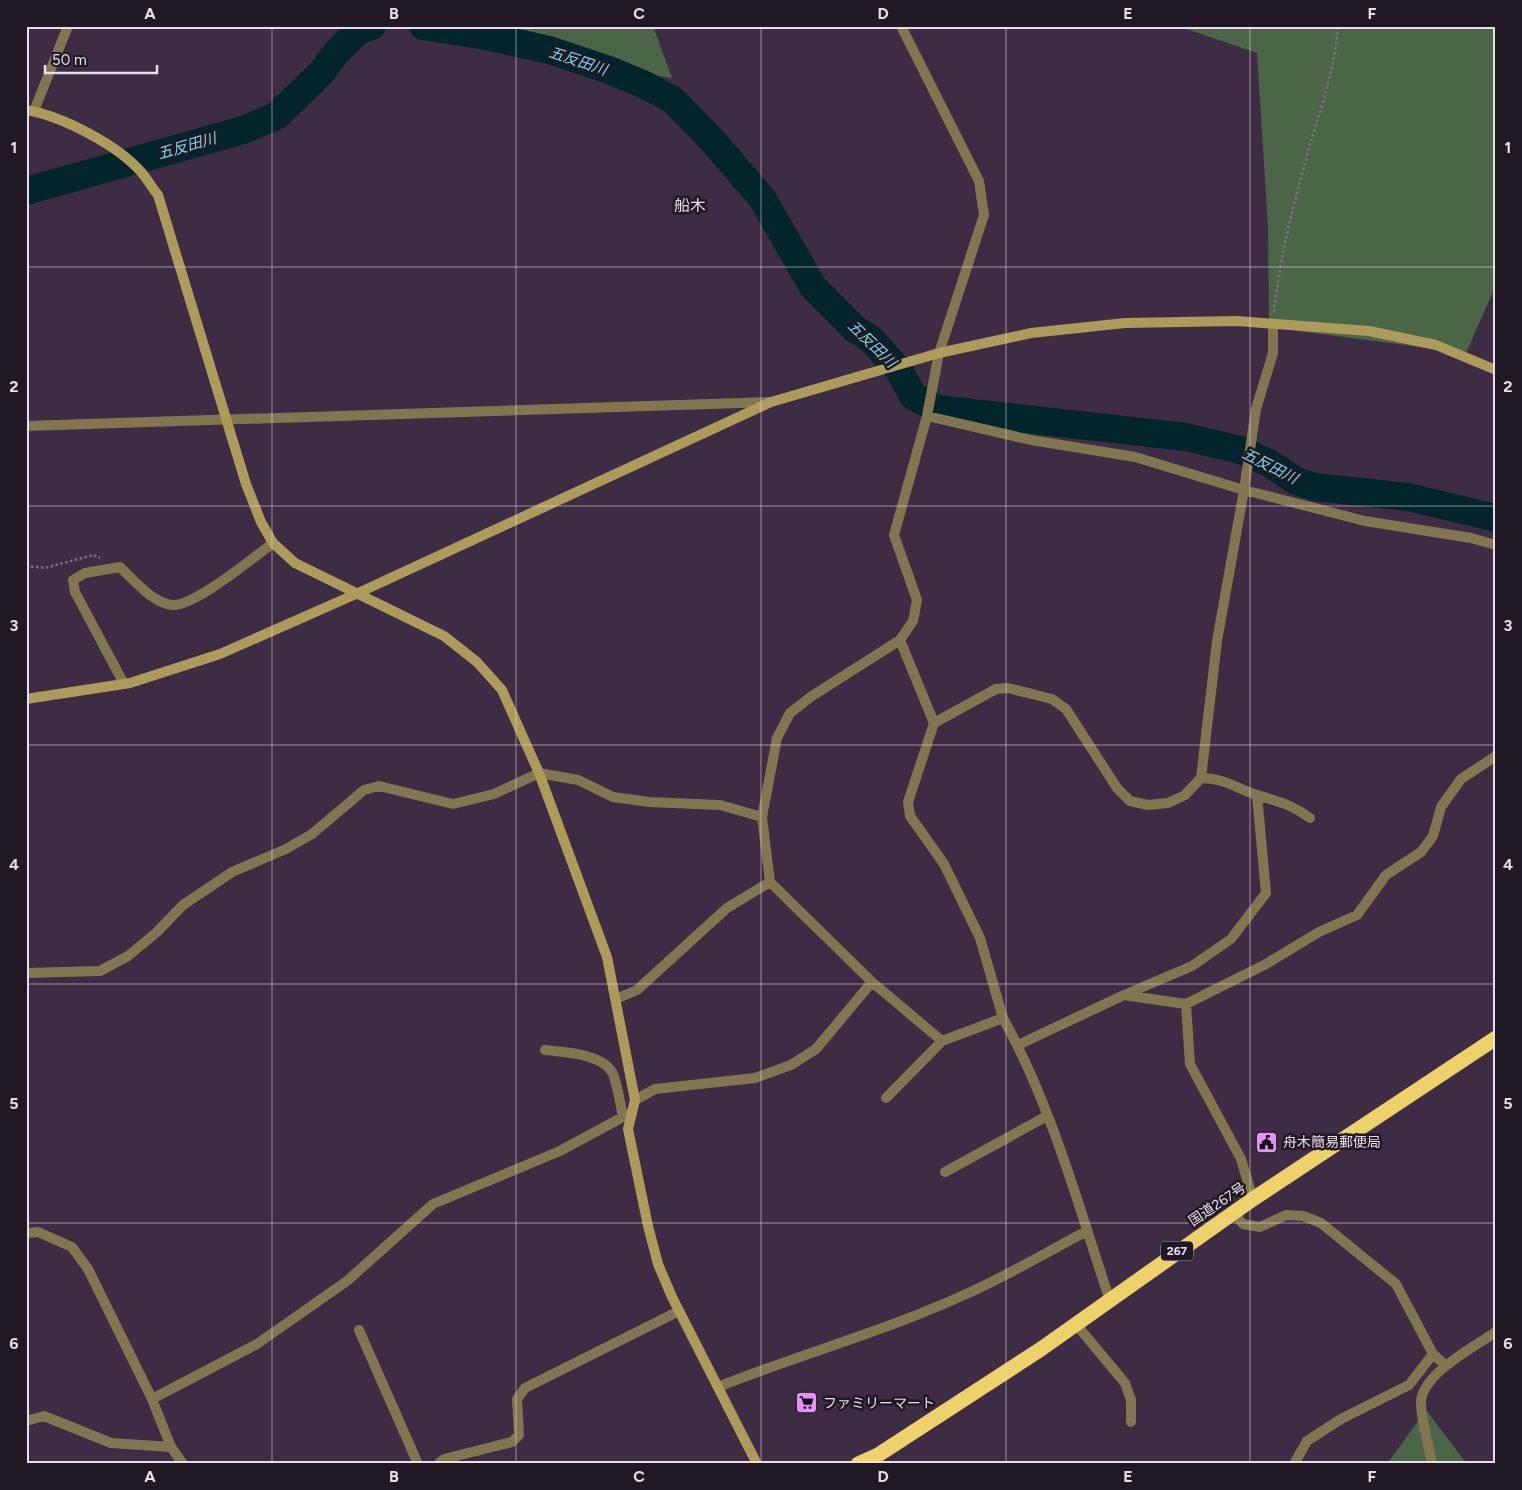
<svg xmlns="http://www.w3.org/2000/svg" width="1522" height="1490" viewBox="0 0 1522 1490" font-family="Figtree,'Noto Sans JP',sans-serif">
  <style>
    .green { fill: #4b6647 }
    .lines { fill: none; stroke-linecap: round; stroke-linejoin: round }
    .river { stroke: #02252b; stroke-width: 28 }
    .path { stroke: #7e6e83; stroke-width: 2.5; stroke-dasharray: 2.5 2.5; stroke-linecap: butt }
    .street { stroke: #81764f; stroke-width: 10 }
    .secondary { stroke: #ad9b5b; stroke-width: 10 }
    .highway { stroke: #edd16a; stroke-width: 15 }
    .grid { fill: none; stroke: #e9deed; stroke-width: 1; stroke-opacity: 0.55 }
    .labels { text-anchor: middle; stroke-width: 5; stroke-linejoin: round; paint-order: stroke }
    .shield { fill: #201823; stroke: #ada3b0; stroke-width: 1 }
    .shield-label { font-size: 12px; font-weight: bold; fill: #e9deed }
    .poi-label { font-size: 14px; fill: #e9deed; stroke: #201823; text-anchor: start }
    .street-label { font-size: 14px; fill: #e9deed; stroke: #201823 }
    .water-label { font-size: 15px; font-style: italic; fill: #75d8ec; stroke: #201823 }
    .quarter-label { font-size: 16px; fill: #e9deed; stroke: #201823 }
    .neatline { fill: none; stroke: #e9deed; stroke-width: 2 }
    .grid-label { font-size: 16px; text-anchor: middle; font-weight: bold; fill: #e9deed }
  </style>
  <rect width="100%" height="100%" fill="#3e2c44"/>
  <path class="green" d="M494,26H653L672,78L592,66Z
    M1178,26H1496V285L1466,353L1269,327L1268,227L1257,53Z
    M1426,1410L1467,1464H1387Z"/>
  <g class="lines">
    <path class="river" d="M423,26L486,36L549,50L609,70L645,85L673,100L711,139L762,198L813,287L855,329L871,339L899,370L913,396L938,409L1186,437L1240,450L1269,463L1296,481L1315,487L1408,497L1496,518
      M26,191L243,130L276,116L320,74L337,52L359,30L372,26"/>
    <path class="path" d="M1274,312C1280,256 1294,202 1309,148C1321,108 1335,68 1338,26
      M26,566L45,568L93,555L100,558"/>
    <path class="street" d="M901,26L979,181L984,215L939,353L927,416L894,535L917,600L913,621L900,640L812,696L790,713L777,738L762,817L770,882L872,982L942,1041L1003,1018C1051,1105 1078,1204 1109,1298
      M34,111L68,26
      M1273,325V353L1256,409L1244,490L1217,641L1201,778C1224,778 1236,788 1257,795C1279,802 1291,804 1310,818
      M927,416L1031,440L1135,457L1244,490L1365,521L1471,538L1496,545
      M26,426L770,402
      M900,640L934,723L908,802L910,816L944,864L980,938L1003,1018
      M124,684L75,592L73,580L85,573L120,567C133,579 152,603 172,605C194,607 254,557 273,543
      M934,723L996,689L1008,688L1052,699L1066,709L1117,788L1130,801L1148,805L1168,803L1185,795L1201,778
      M26,973L100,971L128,956L157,932L183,905L232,872L286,849L312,834L364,790L379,786L453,804L494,794L539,773L578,780L613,797L649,802L720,805L762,817
      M1124,995L1192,966L1231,939L1266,893L1257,795
      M616,999L637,990L727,908L770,882
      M1018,1045L1124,995L1186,1004
      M545,1050C565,1052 604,1054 613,1074C618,1087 620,1103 623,1117
      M886,1098L942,1041
      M635,1100L655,1089L755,1078L791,1065L816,1049L872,982
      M945,1172L1047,1116
      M1253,1199L1241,1159L1190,1064L1186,1004L1266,964L1319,932L1357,915L1386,875L1421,852L1433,836L1441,807L1461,779L1496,756
      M1233,1213L1243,1224L1260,1227L1286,1215L1303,1216L1321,1223L1396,1284L1433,1354L1445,1365
      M26,1233L38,1232L72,1247L88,1269L152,1399L171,1447L183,1464
      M1075,1323L1125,1383L1131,1400V1422
      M359,1330L418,1464
      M718,1387C800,1354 886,1331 966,1294C1007,1276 1047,1252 1087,1231
      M152,1399L257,1344L347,1281L433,1204L560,1151L632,1112
      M26,1421L44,1416L111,1443L171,1447
      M438,1464L444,1459L512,1442L519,1435L517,1399L525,1388L679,1311
      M1294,1464L1307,1441L1341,1419L1409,1385L1433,1354
      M1432,1464C1429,1444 1421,1422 1421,1402C1422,1374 1475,1346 1496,1332"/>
    <path class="secondary" d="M26,110C62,116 118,145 142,173C148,180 152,188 158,195L246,484L261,522L273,543L295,563L444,636L477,662L502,690L539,773L607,957L635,1100L628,1129L648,1226L658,1264L672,1297L757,1464
      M26,699L130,683L220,654L356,594L771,402L939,353L1031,333L1125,323L1237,321L1369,331L1436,345L1496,370"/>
    <path class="highway" d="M858,1464L878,1455L1041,1349L1253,1199L1496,1038"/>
  </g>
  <path class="grid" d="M272,26V1464M516,26V1464M761,26V1464M1006,26V1464M1250,26V1464M26,267H1496M26,506H1496M26,745H1496M26,984H1496M26,1223H1496"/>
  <defs>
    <symbol id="civic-square" viewBox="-11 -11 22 22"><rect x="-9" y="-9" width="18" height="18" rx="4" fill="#ea8dfd" stroke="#201823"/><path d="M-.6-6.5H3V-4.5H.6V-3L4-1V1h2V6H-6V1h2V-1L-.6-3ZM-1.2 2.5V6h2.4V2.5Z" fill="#111"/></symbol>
    <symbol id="supermarket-square" viewBox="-11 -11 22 22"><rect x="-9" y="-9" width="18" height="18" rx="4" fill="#ea8dfd" stroke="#201823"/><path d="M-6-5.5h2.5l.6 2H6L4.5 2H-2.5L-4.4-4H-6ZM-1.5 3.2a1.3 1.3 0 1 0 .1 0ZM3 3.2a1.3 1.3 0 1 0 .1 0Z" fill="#111"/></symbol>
  </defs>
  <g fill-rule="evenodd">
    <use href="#civic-square" x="1254" y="1130" width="25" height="25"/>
    <use href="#supermarket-square" x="794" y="1390" width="25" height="25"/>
  </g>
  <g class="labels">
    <rect class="shield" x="1161" y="1241.5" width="32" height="19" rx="4"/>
    <g class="shield-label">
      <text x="1177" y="1255">267</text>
    </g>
    <g class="poi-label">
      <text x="1283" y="1147">舟木簡易郵便局</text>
      <text x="823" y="1408">ファミリーマート</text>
    </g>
    <g class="street-label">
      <text transform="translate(1217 1204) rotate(-34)" y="5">国道267号</text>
    </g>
    <g class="water-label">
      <text transform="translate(578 61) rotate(18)" y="5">五反田川</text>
      <text transform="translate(187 146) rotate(-16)" y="5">五反田川</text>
      <text transform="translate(872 344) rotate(44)" y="5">五反田川</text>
      <text transform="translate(1270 466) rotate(27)" y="5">五反田川</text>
    </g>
    <g class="quarter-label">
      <text x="690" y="211">船木</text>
    </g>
  </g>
  <rect width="1522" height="1490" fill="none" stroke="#201823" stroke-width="55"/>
  <path d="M45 65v8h112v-8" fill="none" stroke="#e9deed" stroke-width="2.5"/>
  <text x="52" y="65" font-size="15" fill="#e9deed" stroke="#201823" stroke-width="4" paint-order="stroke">50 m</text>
  <rect x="28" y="28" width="1466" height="1434" class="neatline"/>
  <g class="grid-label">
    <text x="150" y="19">A</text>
    <text x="394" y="19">B</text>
    <text x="639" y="19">C</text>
    <text x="883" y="19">D</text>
    <text x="1128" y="19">E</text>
    <text x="1372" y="19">F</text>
    <text x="14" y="153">1</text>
    <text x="1508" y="153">1</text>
    <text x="14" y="392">2</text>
    <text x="1508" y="392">2</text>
    <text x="14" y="631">3</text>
    <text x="1508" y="631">3</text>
    <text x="14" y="870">4</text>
    <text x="1508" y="870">4</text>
    <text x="14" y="1109">5</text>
    <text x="1508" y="1109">5</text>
    <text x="14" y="1349">6</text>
    <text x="1508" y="1349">6</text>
    <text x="150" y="1482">A</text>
    <text x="394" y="1482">B</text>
    <text x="639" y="1482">C</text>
    <text x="883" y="1482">D</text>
    <text x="1128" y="1482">E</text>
    <text x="1372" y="1482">F</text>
  </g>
</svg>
